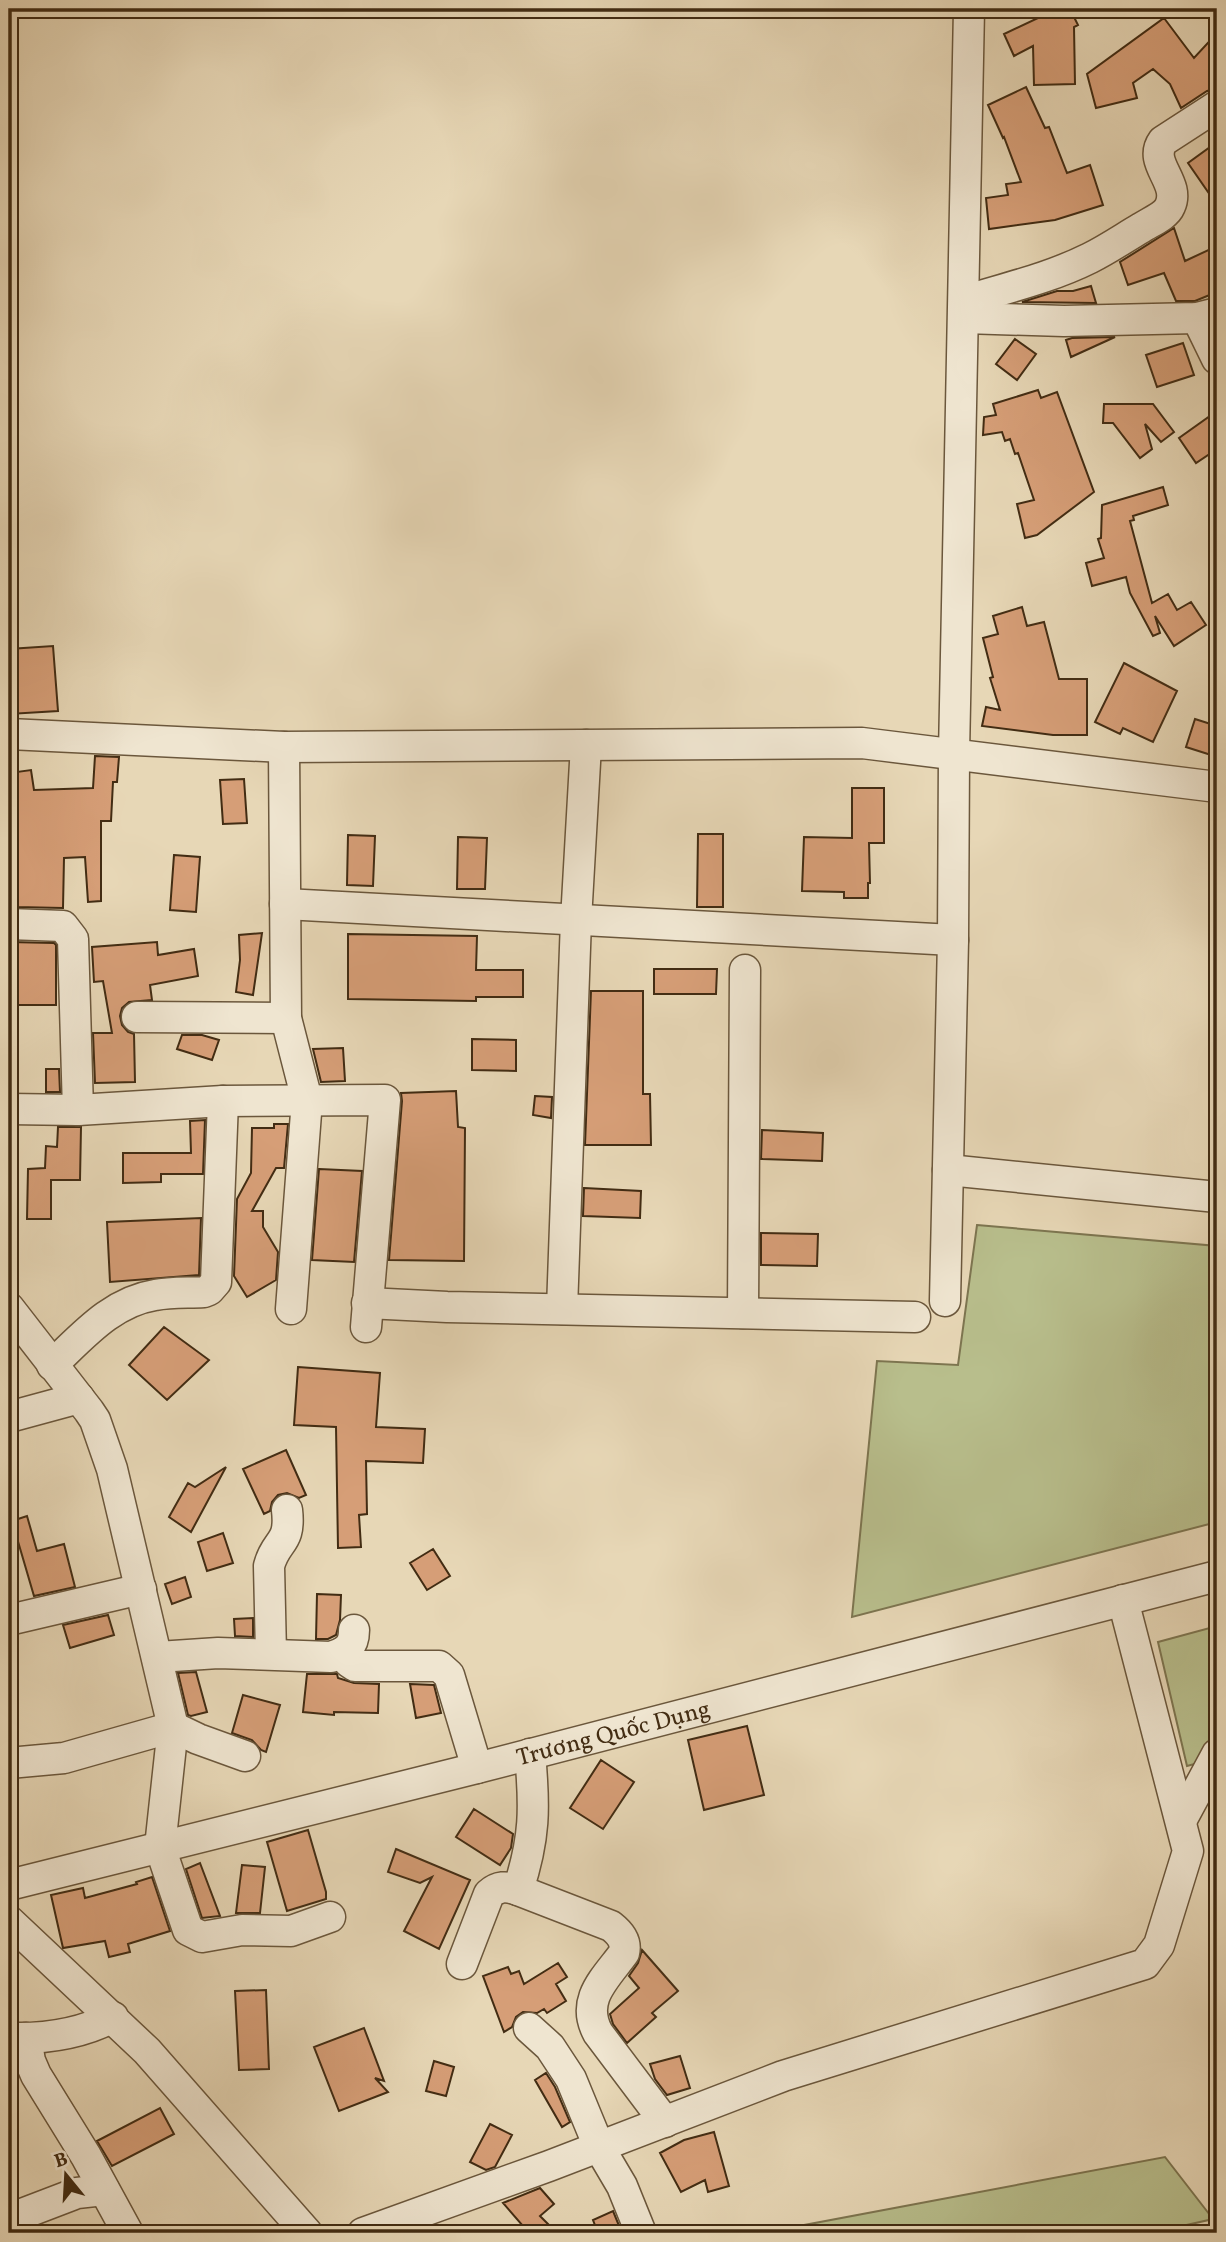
<svg xmlns="http://www.w3.org/2000/svg" width="1226" height="2242" viewBox="0 0 1226 2242" font-family="Vollkorn,serif">
  <style>
    .green { fill: #b8be8c; stroke: #7d7550; stroke-width: 2 }
    .building { fill: #d69e77; stroke: #422c13; stroke-width: 2 }
    .lines { fill: none; stroke-linecap: round; stroke-linejoin: round }
    .minor-casing { stroke: #6b573c; stroke-width: 33 }
    .minor { stroke: #efe5d0; stroke-width: 30 }
    .labels { text-anchor: middle; stroke-width: 6; stroke-linejoin: round; paint-order: stroke }
    .street-label { font-size: 24px; fill: #422c13; stroke: #efe5d0 }
  </style>
  <rect width="100%" height="100%" fill="#e7d7b6"/>
  <filter id="stains"><feTurbulence type="fractalNoise" baseFrequency=".00286" numOctaves="4"/><feColorMatrix values="0 0 0 0 .2 0 0 0 0 .09 0 0 0 0 .02 0 0 0 .5 -.17"/></filter>
  <radialGradient id="worn" r=".72"><stop offset=".6" stop-color="#630" stop-opacity="0"/><stop offset="1" stop-color="#630" stop-opacity=".3"/></radialGradient>
  <path class="green" d="M977,1225L1217,1246V1522L852,1617L877,1361L958,1365Z
    M1217,1626V1758L1187,1766L1158,1642Z
    M1165,2157L1213,2219L1151,2233H793L799,2226Z"/>
  <path class="building" d="M1057,9H1070L1078,25L1074,27L1075,84L1034,85L1033,46L1014,56L1004,34Z
    M1164,18L1194,58L1217,33V89L1207,91L1181,108L1170,84L1153,69L1133,83L1137,98L1096,108L1087,74Z
    M1026,87L1045,128L1049,127L1067,173L1090,165L1103,205L1055,220L989,229L986,198L1008,195L1006,184L1021,182L1004,137L1003,138L988,105Z
    M1217,142V205L1188,163Z
    M1174,228L1185,261L1217,246V292L1195,301H1176L1164,273L1128,285L1120,262Z
    M1091,286L1096,303L1022,302L1057,291H1073Z
    M1115,337L1071,357L1066,340L1072,338Z
    M1015,339L1036,354L1017,380L996,364Z
    M1183,343L1194,375L1157,387L1146,355Z
    M1038,390L1041,398L1057,392L1094,492L1037,535L1025,538L1017,504L1034,500L1018,453L1015,454L1010,439L1005,441L1002,432L983,435L984,417L996,415L993,404Z
    M1104,404H1153L1174,432L1161,442L1145,424L1152,449L1140,458L1113,423H1103Z
    M1217,411V449L1196,463L1179,438Z
    M1163,487L1168,505L1133,516L1134,520L1130,521L1152,603L1168,594L1177,610L1191,602L1206,625L1174,646L1155,616L1160,633L1153,636L1130,593L1126,577L1092,586L1086,563L1104,558L1098,539L1101,538L1102,505Z
    M1022,607L1027,626L1044,622L1059,679H1087V735H1053L982,726L986,707L1000,710L990,678L993,677L983,638L998,634L993,616Z
    M53,646L58,711L9,714V649Z
    M1124,663L1177,691L1153,742L1123,728L1120,734L1095,722Z
    M1195,719L1217,726V737L1211,755L1186,747Z
    M95,756L119,757L117,782H113L111,821H101V901L88,902L85,857L64,858L63,908L16,907L9,839V773L31,770L34,790L93,788Z
    M244,779L247,823L223,824L220,780Z
    M852,788H884V843H869L870,883H868V898H844V892L802,891L804,837L852,838Z
    M698,834H723V907H697Z
    M348,835L375,836L373,886L347,885Z
    M458,837L487,838L485,889H457Z
    M174,855L200,857L196,912L170,910Z
    M262,933L253,995L236,992L240,960L239,935Z
    M348,934L477,936L476,970H523V997H476V1001L348,999Z
    M9,942L54,943L56,945V1005H9Z
    M157,942L158,955L194,949L198,976L150,985L152,1000L129,1002L122,1008L120,1016L122,1025L128,1032L134,1034L135,1082L95,1083L93,1033H112L103,981L94,982L92,947Z
    M654,969H717L716,994H654Z
    M591,991H643V1094H650L651,1145H585Z
    M182,1035H202L219,1040L212,1060L177,1049Z
    M472,1039L516,1040V1071L472,1070Z
    M343,1048L345,1081L321,1082L313,1049Z
    M46,1069H59L60,1092H46Z
    M456,1091L458,1127L465,1128L464,1261L389,1260L402,1101L401,1093Z
    M535,1096L552,1097L551,1118L533,1115Z
    M205,1120L203,1174H161V1182L123,1183V1153H191L190,1121Z
    M274,1124H288L284,1168H276L252,1211H263V1227L278,1252L276,1280L247,1297L234,1276L237,1199L251,1173L252,1128H274Z
    M58,1127H81L80,1180H51V1219H27L28,1169L45,1168L46,1146L57,1147Z
    M762,1130L823,1133L822,1161L761,1159Z
    M319,1169L362,1171L354,1262L312,1260Z
    M584,1188L641,1191L640,1218L583,1216Z
    M201,1218L199,1275L110,1282L107,1222Z
    M761,1233L818,1234L817,1266L761,1265Z
    M164,1327L209,1360L167,1400L129,1365Z
    M298,1367L380,1373L376,1427L425,1429L423,1463L366,1461L367,1514L359,1515L361,1547L338,1548L336,1427L294,1425Z
    M286,1450L306,1495L299,1498L287,1493L278,1495L272,1502L270,1511L264,1514L243,1469Z
    M226,1467L191,1532L169,1517L188,1483L195,1487Z
    M27,1516L37,1551L64,1544L75,1587L34,1596L12,1521Z
    M223,1533L233,1563L207,1571L198,1542Z
    M433,1549L450,1576L427,1590L410,1563Z
    M185,1577L191,1597L172,1604L165,1584Z
    M317,1594L341,1595L340,1620L336,1635L328,1639H316Z
    M108,1615L114,1635L70,1648L63,1625Z
    M253,1618V1637L235,1636L234,1619Z
    M196,1672L207,1712L191,1716L188,1715L178,1673Z
    M307,1674H337L338,1678L354,1683L379,1684L378,1713L334,1712V1715L303,1712Z
    M410,1684L434,1685L441,1713L416,1718Z
    M243,1695L280,1705L266,1752L261,1750L252,1740L232,1733Z
    M747,1726L764,1795L704,1810L688,1740Z
    M601,1760L634,1782L603,1829L570,1808Z
    M474,1809L513,1834L511,1848L500,1865L456,1837Z
    M308,1830L326,1892V1899L287,1911L267,1842Z
    M396,1849L470,1880L439,1949L404,1931L432,1877L420,1883L388,1872Z
    M200,1863L220,1916L202,1918L186,1869Z
    M242,1865L265,1867L260,1913H236Z
    M152,1877L170,1931L128,1944L130,1952L109,1957L105,1941L63,1948L51,1895L83,1888L85,1898L137,1884L136,1882Z
    M642,1950L678,1991L652,2013L656,2017L627,2043L613,2024L610,2014L639,1988L629,1976L638,1963Z
    M558,1963L567,1977L556,1984L566,2001L547,2013L544,2009L537,2013L523,2012L516,2017L512,2027L504,2032L483,1976L508,1967L511,1974L519,1971L524,1984Z
    M266,1990L269,2069L239,2070L235,1991Z
    M364,2028L384,2081L375,2078L388,2092L339,2111L314,2047Z
    M680,2056L690,2088L667,2095L655,2079L650,2064Z
    M434,2061L454,2067L446,2096L426,2091Z
    M546,2073L555,2087L570,2122L562,2127L535,2080Z
    M160,2108L174,2134L112,2166L97,2141Z
    M490,2124L512,2135L495,2167L486,2170L470,2162Z
    M714,2132L729,2186L708,2192L705,2180L681,2192L660,2153L684,2140Z
    M540,2188L554,2204L540,2216L557,2233H529L503,2203Z
    M613,2211L622,2233H598L593,2220Z"/>
  <g class="lines">
    <defs>
      <g id="minor">
        <path d="M964,301C1006,288 1050,278 1090,258C1108,249 1124,238 1141,228C1150,222 1166,216 1170,206C1181,182 1147,163 1163,141L1217,106"/>
        <path d="M964,318L1064,321L1197,318L1217,313"/>
        <path d="M1197,318L1217,359"/>
        <path d="M9,734L284,747L862,743L1217,787"/>
        <path d="M284,747L286,1018L307,1100L291,1309"/>
        <path d="M285,904L953,940"/>
        <path d="M9,924L63,926L73,939L78,1110"/>
        <path d="M137,1017L286,1018"/>
        <path d="M9,1109L78,1110L223,1101L385,1100L366,1327"/>
        <path d="M948,1170L1217,1197"/>
        <path d="M945,1301L953,940L954,754L969,9"/>
        <path d="M367,1303L447,1307L915,1317"/>
        <path d="M9,1308L89,1411L95,1420L112,1469L173,1727L160,1847L188,1930L202,1937L242,1930L291,1931L330,1917"/>
        <path d="M562,1309L576,920L586,745"/>
        <path d="M743,1313L745,970"/>
        <path d="M52,1365C82,1337 111,1302 155,1295C171,1292 188,1293 204,1292L209,1290L216,1282L223,1101"/>
        <path d="M9,1417L79,1398"/>
        <path d="M9,1620L141,1589"/>
        <path d="M344,1652L349,1662L355,1666H439L449,1675L477,1768"/>
        <path d="M271,1654L269,1566C276,1539 291,1545 287,1510"/>
        <path d="M158,1657L218,1653L331,1657C346,1652 354,1647 354,1630"/>
        <path d="M9,1763L64,1758L173,1727L198,1739L245,1756"/>
        <path d="M1181,1821L1217,1754"/>
        <path id="s1" d="M9,1885L477,1768L1217,1576"/>
        <path d="M518,1890C535,1838 535,1808 530,1754"/>
        <path d="M9,1921L147,2051L307,2233"/>
        <path d="M462,1964L489,1894C498,1886 506,1886 518,1890L611,1926C620,1933 627,1941 624,1953C605,1979 580,2000 598,2033L665,2122"/>
        <path d="M529,2028L550,2047L571,2079L599,2147L622,2186L641,2233"/>
        <path d="M9,2038C45,2039 81,2034 113,2017"/>
        <path d="M26,2038L30,2061L36,2075L86,2156L128,2233"/>
        <path d="M9,2219L77,2193L104,2190"/>
        <path d="M363,2233L549,2166L783,2076L1145,1964L1159,1945L1188,1851L1123,1600"/>
      </g>
    </defs>
    <use href="#minor" class="minor-casing"/>
    <use href="#minor" class="minor"/>
  </g>
  <g class="labels">
    <g class="street-label">
      <text dy="8" stroke="none"><textPath href="#s1" startOffset="623">Trương Quốc Dụng</textPath></text>
    </g>
  </g>
  <rect width="1226" height="2242" fill="none" stroke="#e7d7b6" stroke-width="35"/>
  <rect x="10" y="10" width="1205" height="2221" fill="none" stroke="#422c13" stroke-width="3.5"/>
  <rect x="18" y="18" width="1191" height="2207" fill="none" stroke="#422c13" stroke-width="2"/>
  <g transform="translate(66 2175) rotate(342)" stroke="#efe5d0" stroke-width="5" paint-order="stroke">
  <path d="M0-5L12 26L0 18L-12 26Z" fill="#422c13"/>
  <text y="-10" font-size="19" font-weight="bold" text-anchor="middle" fill="#422c13">B</text>
  </g>
  <rect width="100%" height="100%" filter="url(#stains)"/>
  <rect width="100%" height="100%" fill="url(#worn)"/>
</svg>
